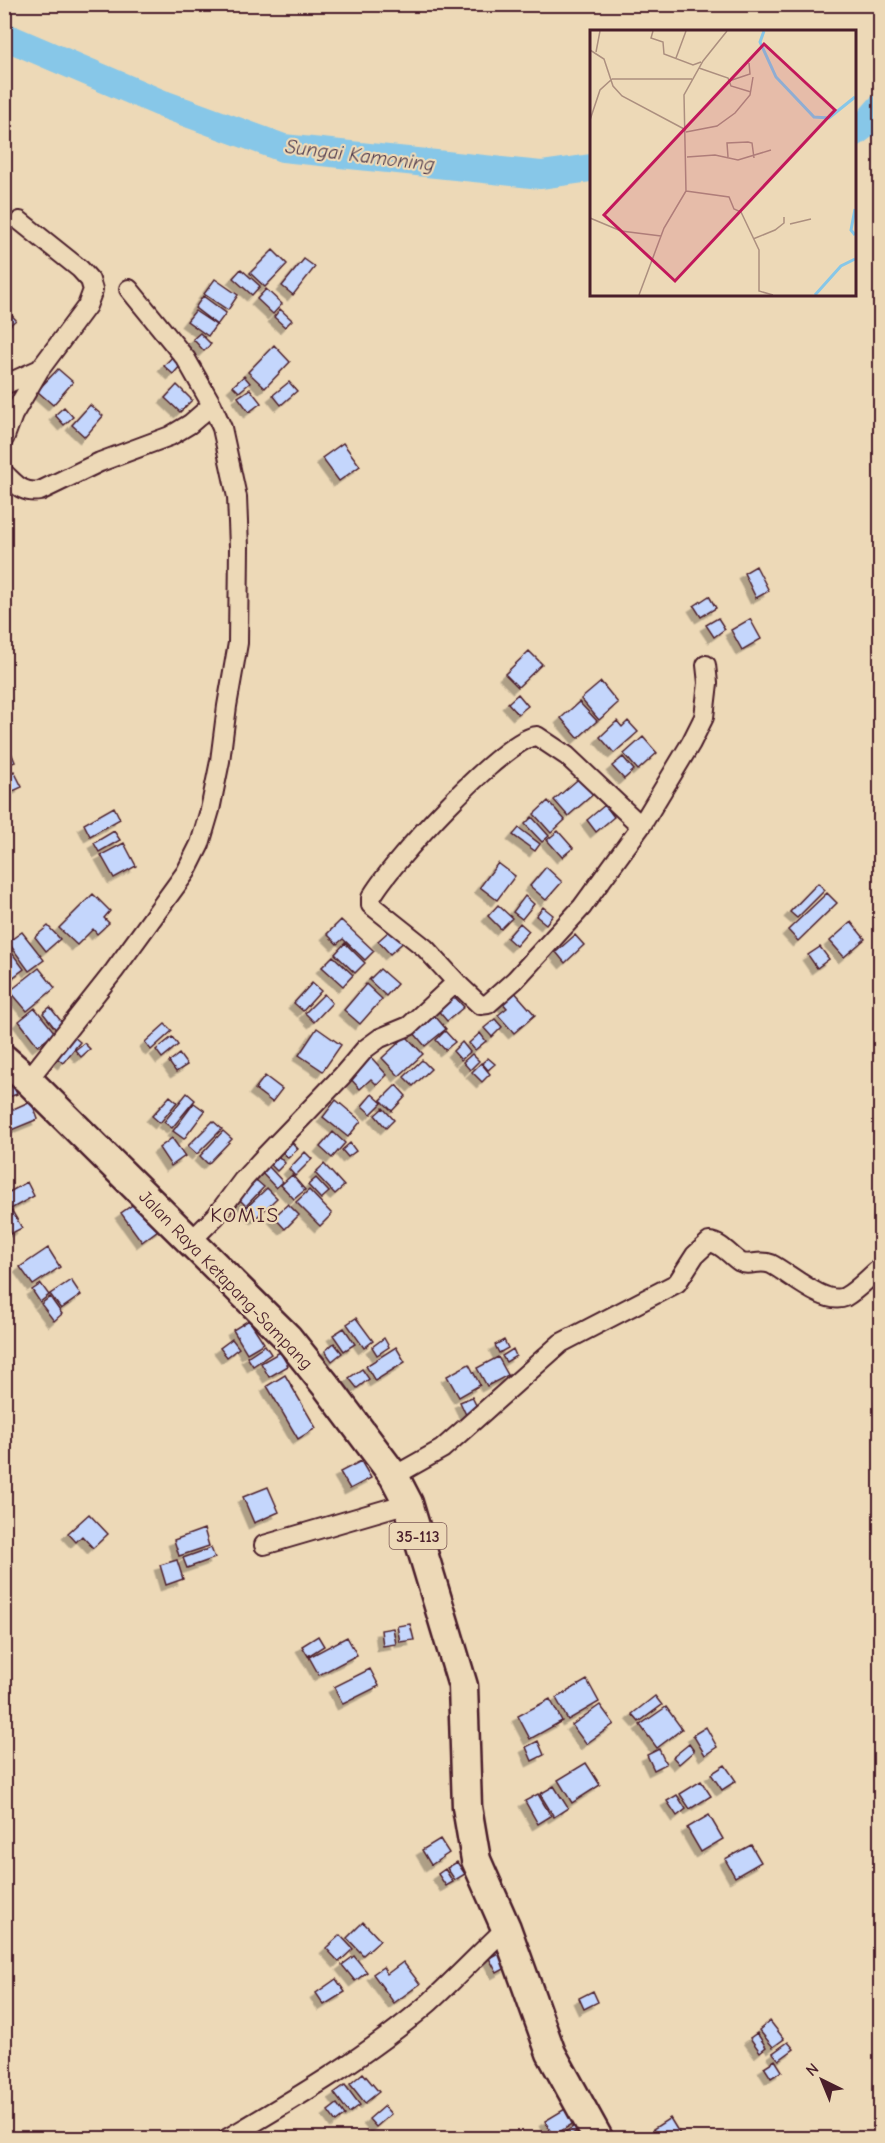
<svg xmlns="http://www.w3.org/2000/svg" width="885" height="2143" viewBox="0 0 885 2143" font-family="'Comic Neue',sans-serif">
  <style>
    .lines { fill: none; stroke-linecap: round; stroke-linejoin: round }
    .river { stroke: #87c7e8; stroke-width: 28 }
    .building { fill: #c4d6fc; stroke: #4a1f2b; stroke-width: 1.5; filter: url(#shadow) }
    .minor-casing { stroke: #4a1f2b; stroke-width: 22 }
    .primary-casing { stroke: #4a1f2b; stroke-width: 33 }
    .minor { stroke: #edd9b7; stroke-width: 18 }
    .primary { stroke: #edd9b7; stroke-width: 28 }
    .labels { text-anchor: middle; stroke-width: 4.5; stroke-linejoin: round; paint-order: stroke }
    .shield { fill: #edd9b7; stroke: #7b5755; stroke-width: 1.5 }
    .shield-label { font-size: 16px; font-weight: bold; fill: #4a1f2b }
    .street-label { font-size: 18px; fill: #4a1f2b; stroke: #edd9b7 }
    .water-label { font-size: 20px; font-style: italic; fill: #564151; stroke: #edd9b7 }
    .quarter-label { font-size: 21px; letter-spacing: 1.5px; fill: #4a1f2b; stroke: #edd9b7 }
    .inset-river { fill: none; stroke: #87c7e8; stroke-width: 3 }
    .inset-road { fill: none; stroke: #ac8f7f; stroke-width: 1.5 }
    .view { fill: #c2185b; fill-opacity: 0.15; stroke: #c2185b; stroke-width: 3 }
    .inset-edge { fill: none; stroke: #4a1f2b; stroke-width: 3 }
  </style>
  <defs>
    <filter id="shadow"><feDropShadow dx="-5.5" dy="5.5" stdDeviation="0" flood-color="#0004"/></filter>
  </defs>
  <rect width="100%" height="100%" fill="#edd9b7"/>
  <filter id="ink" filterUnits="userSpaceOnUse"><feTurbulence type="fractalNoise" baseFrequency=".0167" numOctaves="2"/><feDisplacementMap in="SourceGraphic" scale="12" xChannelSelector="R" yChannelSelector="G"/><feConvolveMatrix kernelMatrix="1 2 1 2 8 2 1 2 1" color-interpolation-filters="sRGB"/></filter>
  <g filter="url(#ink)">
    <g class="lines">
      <path class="river" d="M4,36L163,104L283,148L541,175L591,168
        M854,133L866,124L880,108"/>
    </g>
    <path class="building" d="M273,250L287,264L265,287L250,273Z
      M304,259L315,267L293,295L282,286Z
      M241,269L260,286L252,295L233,278Z
      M215,279L238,295L228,310L204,294Z
      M266,289L282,304L273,314L257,299Z
      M203,296L226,313L217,325L195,308Z
      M4,307L16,320L4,330Z
      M280,309L292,320L285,327L274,317Z
      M195,311L216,325L208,336L187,321Z
      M200,333L211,344L204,351L193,339Z
      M274,345L290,362L265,388L248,372Z
      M173,356L182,364L173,374L164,366Z
      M58,369L73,382L53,405L37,391Z
      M244,376L250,383L239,392L233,386Z
      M289,382L297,391L281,405L273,395Z
      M177,385L192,400L180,412L165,398Z
      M250,389L261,403L249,412L238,397Z
      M90,405L103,416L85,437L72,425Z
      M64,407L73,417L64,425L55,415Z
      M343,443L360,466L339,481L322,458Z
      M756,566L769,591L756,598L744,573Z
      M709,596L716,608L701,617L694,606Z
      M718,618L725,629L714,637L706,625Z
      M750,619L761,639L742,650L731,630Z
      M529,651L542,664L518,687L505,674Z
      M601,682L618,703L599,720L581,699Z
      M518,694L528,706L518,714L508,703Z
      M579,702L597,721L578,738L561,718Z
      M617,721L622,727L628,721L638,732L614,753L600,737Z
      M4,735L15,762L4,766Z
      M643,737L657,753L638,770L624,754Z
      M623,757L634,770L624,779L612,766Z
      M14,771L22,787L11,792L4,780V776Z
      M583,775L597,791L568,816L554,800Z
      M548,801L565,820L551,833L534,814Z
      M605,805L614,817L596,832L587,820Z
      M114,807L120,819L90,836L84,824Z
      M532,817L549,836L542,842L525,824Z
      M519,828L540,844L535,851L513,835Z
      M114,831L120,840L99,852L94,843Z
      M558,831L573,848L562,857L547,840Z
      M124,843L136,866L114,878L101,855Z
      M498,863L515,876L497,900L480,887Z
      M546,867L562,882L546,900L530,886Z
      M818,883L825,890L797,918L790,912Z
      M827,893L837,903L798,941L788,930Z
      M93,894L110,911L104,918L109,923L97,934L93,929L77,945L59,928Z
      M525,896L534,904L522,919L513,912Z
      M498,905L512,918L501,929L488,916Z
      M543,907L553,915L546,924L536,916Z
      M341,920L374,951L365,960L343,939L337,944L327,934Z
      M851,922L865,939L844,957L830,941Z
      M520,923L529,931L516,946L507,938Z
      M396,925L408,938L390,954L378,941Z
      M48,926L60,939L46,951L35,937Z
      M22,932L44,960L29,971L8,942Z
      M575,935L584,945L565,963L556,952Z
      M345,943L365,963L355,973L335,954Z
      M6,945L24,969L4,984V947Z
      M820,947L829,959L817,968L808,955Z
      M333,956L353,975L343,986L322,967Z
      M39,968L55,988L27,1011L10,991Z
      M380,969L397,984L386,996L369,980Z
      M312,983L321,991L303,1011L294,1003Z
      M366,984L382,999L360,1024L344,1010Z
      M512,989L535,1015L514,1033L498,1015L507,1008L500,1000Z
      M451,993L464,1007L447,1021L435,1007Z
      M324,994L332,1003L314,1022L305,1013Z
      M50,1007L64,1025L57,1031L43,1013Z
      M35,1008L55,1033L38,1046L19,1021Z
      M435,1016L446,1029L425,1046L414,1033Z
      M495,1019L502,1027L492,1037L484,1028Z
      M165,1024L172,1031L151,1050L145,1042Z
      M317,1028L341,1045L323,1071L299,1055Z
      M445,1031L455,1042L445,1050L436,1040Z
      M68,1032L80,1042L63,1063L51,1053Z
      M480,1033L486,1041L475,1050L469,1043Z
      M406,1036L423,1054L399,1076L382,1058Z
      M172,1037L178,1045L162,1058L156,1050Z
      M462,1042L470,1052L461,1060L453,1051Z
      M84,1043L90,1049L81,1057L75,1050Z
      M179,1054L187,1065L176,1072L169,1062Z
      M472,1054L479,1061L470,1070L463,1062Z
      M369,1055L387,1075L377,1085L371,1079L360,1089L347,1075Z
      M488,1058L495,1064L488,1070L482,1063Z
      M422,1060L431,1069L413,1086L404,1077Z
      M481,1063L490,1074L482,1082L472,1072Z
      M265,1076L282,1089L272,1102L255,1089Z
      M12,1084L17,1094L4,1099V1087Z
      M396,1085L406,1096L392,1111L381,1100Z
      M187,1093L195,1100L172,1128L164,1122Z
      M372,1094L382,1103L371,1114L362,1106Z
      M170,1096L177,1102L160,1123L152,1116Z
      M336,1100L361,1121L348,1137L323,1117Z
      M31,1101L38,1119L4,1133V1102L9,1111Z
      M194,1103L205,1111L184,1139L173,1131Z
      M383,1108L394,1120L386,1128L375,1115Z
      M213,1121L222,1129L197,1154L188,1146Z
      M223,1131L232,1139L208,1164L200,1156Z
      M333,1132L345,1143L332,1158L320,1147Z
      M172,1138L185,1156L171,1166L159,1148Z
      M289,1139L298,1149L288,1158L279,1148Z
      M350,1143L356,1151L348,1157L342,1150Z
      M305,1152L312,1159L295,1176L289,1169Z
      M278,1156L285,1163L277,1171L270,1164Z
      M324,1164L344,1186L335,1194L315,1173Z
      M268,1166L283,1182L276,1188L261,1172Z
      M292,1175L305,1190L294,1199L281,1185Z
      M316,1178L329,1192L321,1199L308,1185Z
      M256,1180L264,1187L246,1206L238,1198Z
      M27,1182L34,1196L9,1210L4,1201V1195Z
      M267,1188L277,1198L256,1218L246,1208Z
      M309,1190L332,1214L320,1226L296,1202Z
      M141,1199L162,1227L142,1242L121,1213Z
      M288,1204L299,1215L285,1229L274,1217Z
      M12,1211L22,1228L8,1235L4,1229V1215Z
      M48,1248L60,1267L33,1285L20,1267Z
      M71,1280L81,1295L61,1309L50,1294Z
      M41,1284L49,1295L40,1302L32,1290Z
      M50,1297L62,1314L54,1321L41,1304Z
      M356,1318L373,1341L364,1348L347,1324Z
      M249,1320L264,1343L247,1353L233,1330Z
      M344,1328L355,1344L344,1351L333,1335Z
      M384,1338L389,1347L377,1355L372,1347Z
      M232,1339L239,1348L227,1357L220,1348Z
      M504,1340L508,1348L499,1353L495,1345Z
      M334,1343L342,1353L332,1361L325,1351Z
      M265,1345L271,1354L253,1366L247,1357Z
      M396,1347L405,1362L375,1381L366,1366Z
      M513,1349L516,1356L506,1362L502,1356Z
      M280,1352L288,1366L269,1377L261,1363Z
      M498,1357L508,1375L487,1386L477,1368Z
      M469,1364L480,1385L459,1397L447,1376Z
      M362,1369L369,1379L357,1388L349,1378Z
      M285,1375L316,1428L298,1439L267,1386Z
      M472,1397L480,1413L468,1419L460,1402Z
      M361,1461L371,1478L350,1489L340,1472Z
      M268,1487L279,1512L254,1523L243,1497Z
      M89,1514L108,1534L93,1548L82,1536L76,1542L68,1533Z
      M204,1529L209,1546L179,1556L174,1540Z
      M211,1548L215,1558L187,1568L183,1558Z
      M177,1560L183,1579L166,1585L160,1565Z
      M410,1624L414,1640L400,1642L397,1626Z
      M393,1628L396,1644L383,1646L381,1630Z
      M318,1636L324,1646L308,1656L302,1646Z
      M347,1637L357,1655L319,1675L309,1657Z
      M370,1669L379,1686L343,1704L334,1687Z
      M587,1680L599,1702L568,1720L556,1698Z
      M655,1696L662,1705L639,1722L632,1714Z
      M550,1699L562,1721L530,1739L518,1716Z
      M600,1705L614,1724L586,1744L572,1725Z
      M666,1707L682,1729L657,1748L640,1725Z
      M706,1727L717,1747L705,1755L693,1735Z
      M538,1741L544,1755L532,1761L526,1747Z
      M689,1744L694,1751L679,1764L673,1757Z
      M659,1749L666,1764L654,1770L647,1755Z
      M586,1763L600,1785L572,1803L558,1780Z
      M725,1765L736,1781L722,1790L711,1774Z
      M701,1781L711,1796L690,1809L680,1794Z
      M554,1786L568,1808L554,1817L540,1794Z
      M538,1794L551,1816L538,1824L525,1801Z
      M677,1795L686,1809L677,1816L667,1801Z
      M709,1815L723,1839L701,1852L687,1828Z
      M440,1839L449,1853L431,1865L422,1850Z
      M751,1845L761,1862L735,1877L725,1859Z
      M457,1862L465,1874L455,1880L447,1868Z
      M445,1869L453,1882L446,1886L438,1874Z
      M363,1922L380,1940L363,1955L347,1938Z
      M340,1935L353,1949L339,1962L326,1948Z
      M500,1952L508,1967L497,1973L489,1958Z
      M354,1956L367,1972L355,1981L342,1965Z
      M403,1962L420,1984L394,2003L373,1974L383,1967L387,1974Z
      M336,1979L345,1992L324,2005L316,1993Z
      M593,1991L598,2002L584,2009L579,1998Z
      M770,2021L784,2039L773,2047L759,2030Z
      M757,2033L766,2047L760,2052L750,2038Z
      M788,2042L794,2049L779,2060L773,2053Z
      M775,2060L782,2071L771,2078L764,2067Z
      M363,2073L379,2092L365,2103L350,2084Z
      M345,2085L360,2105L349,2113L334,2093Z
      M337,2104L345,2115L336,2122L328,2111Z
      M384,2106L391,2114L376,2127L369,2119Z
      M570,2106L579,2120L553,2136L545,2121Z
      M670,2118L681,2136L676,2138H659L653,2129Z
      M579,2123L582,2128L566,2138H561L559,2136Z"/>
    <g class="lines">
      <defs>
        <path id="minor" d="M4,385L40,369
          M4,439L13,415L40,369L87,306L93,290L90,280L80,269L20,221
          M4,473C16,484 22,494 40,491L100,462L170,436L190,424L212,405
          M461,987L425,948L371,905V898C387,867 505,737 537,736L567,756L641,826
          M28,1080L114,971L186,872L200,844L210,810L220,761L227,706L238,643L239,547L237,497L222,428L212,405L186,359L129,289
          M191,1241L216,1216L243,1180L265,1156L342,1076L365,1049L380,1038L409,1026L451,987H461L480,1005L488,1004L515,980L582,907L641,826L691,743L704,717L708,683L706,665
          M394,1476L442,1449L561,1343L677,1283L695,1255L709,1242C722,1243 729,1255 740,1262C749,1267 759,1259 771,1264C789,1273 825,1306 845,1297C858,1290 869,1277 880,1268
          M264,1545L408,1503
          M228,2138C298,2097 369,2055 430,2002C456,1978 481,1952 506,1928"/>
        <path id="primary" d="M4,1059L28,1080L288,1338L328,1388L394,1476L408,1503L463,1686L467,1807L476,1860L506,1928L551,2053L598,2138"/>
      </defs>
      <use href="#minor" class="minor-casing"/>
      <use href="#primary" class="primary-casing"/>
      <use href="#minor" class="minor"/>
      <use href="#primary" class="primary"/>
    </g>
  </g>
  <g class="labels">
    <rect class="shield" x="389.5" y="1523" width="57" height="26" rx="4.5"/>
    <g class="shield-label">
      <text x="418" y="1542">35-113</text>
    </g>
    <g class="street-label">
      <text transform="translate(226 1280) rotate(46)" y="6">Jalan Raya Ketapang-Sampang</text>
    </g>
    <g class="water-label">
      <text transform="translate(360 155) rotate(7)" y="7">Sungai Kamoning</text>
    </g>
    <g class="quarter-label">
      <text x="245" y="1222">KOMIS</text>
    </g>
  </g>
  <g transform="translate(590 30)">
    <rect width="266" height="266" fill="#edd9b7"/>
    <path class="inset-river" d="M174,1L170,12L186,47L224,87L239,88L265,67M265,179L261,200L265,205M225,265L251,236L265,229"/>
    <path class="inset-road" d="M63,1L61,8L73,12L74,24L103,35L111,32M0,20L14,29L23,56L32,66L96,100M6,22L10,1M86,28L96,1M109,38L138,48L141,56L161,62M22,49H102M139,51L160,44L159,33M0,90L10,60L22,49M96,102L127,96L145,83L160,65L163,47M97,127L125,125L148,130L181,120M138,127L137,113L158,112L162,113L164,128M96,161L139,167L144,179L151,182L169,220V261L183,265M0,188L31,201L71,206M200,194L221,189M163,209L185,200L194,193V187M49,265L74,198L96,161L94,65L113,31L137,1"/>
    <path class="view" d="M174,14L245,80L85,251L14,185Z"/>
    <rect width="266" height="266" class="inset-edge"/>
  </g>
  <rect width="885" height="2143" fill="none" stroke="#edd9b7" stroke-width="24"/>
  <rect x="12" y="12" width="861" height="2119" fill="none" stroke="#4a1f2b" stroke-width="2" filter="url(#ink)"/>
  <g transform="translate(822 2080) rotate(317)" stroke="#edd9b7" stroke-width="4.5" paint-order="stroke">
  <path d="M0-4.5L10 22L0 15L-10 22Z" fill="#4a1f2b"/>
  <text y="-9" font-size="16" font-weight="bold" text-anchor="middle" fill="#4a1f2b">N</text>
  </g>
</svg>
